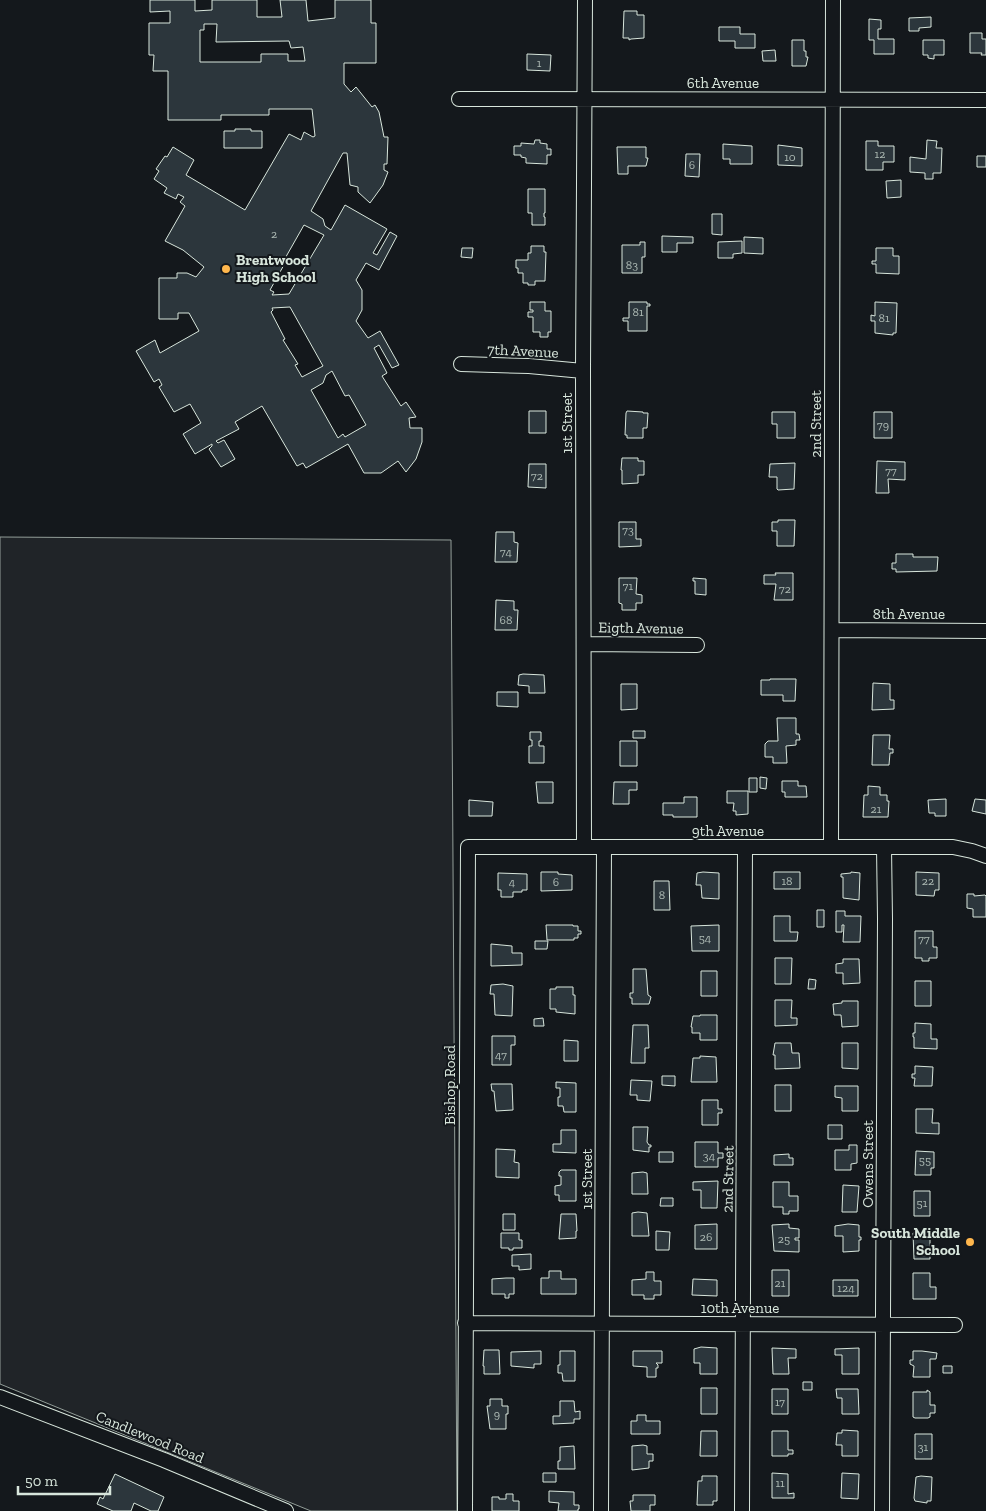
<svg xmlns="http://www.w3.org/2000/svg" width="986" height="1511" viewBox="0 0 986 1511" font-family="'Zilla Slab',serif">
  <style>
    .green { fill: #202428; stroke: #939e99 }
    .building { fill: #2c363c; stroke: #d8e6dc; fill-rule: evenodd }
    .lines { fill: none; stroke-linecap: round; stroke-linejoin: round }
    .minor-casing { stroke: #d8e6dc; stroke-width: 16 }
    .minor { stroke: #14181c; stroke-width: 14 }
    .poi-dot { fill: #ffb74d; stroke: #14181c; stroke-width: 2 }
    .labels { text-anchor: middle; stroke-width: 4; stroke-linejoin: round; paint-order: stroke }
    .number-label { font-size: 12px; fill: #adbab4 }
    .street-label { font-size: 15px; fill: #d8e6dc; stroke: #14181c }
    .poi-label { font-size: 15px; font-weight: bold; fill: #d8e6dc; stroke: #14181c; text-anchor: start }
  </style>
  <rect width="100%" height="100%" fill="#14181c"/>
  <path class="green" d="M0,537L451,540L457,1511H311L0,1384Z"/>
  <path class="building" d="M150,0H195V11L212,10V0H257V17H282L280,0H306L308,21L335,18V0H371V23H376V63H344V84L351,92L356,87L372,107L375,105L379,112L384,137H388L387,164H384V170L388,172L383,185L370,203L358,192V187L350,185L347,153H343L311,211L323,219L325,226L331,230L345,205L387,229L373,253L377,255L390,232L397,236L379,270L366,263L356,280L362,290V310L356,321L368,338L380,331L399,365L392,368L379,345L374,348L387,373L382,376L401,406L406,402L416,417L409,418L410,428H422V442L416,459L406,472L398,461L381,473H364L348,444L306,468L303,463L297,466L262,406L235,422L239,429L216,441L218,443L224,440L235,459L221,467L209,449L212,446V444L195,454L183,434L201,423L190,404L174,412L159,387L162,385L159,379L154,382L136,351L155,340L160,353L199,331L189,313H178V319H159V278H177V273H187L196,277L204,267L183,250L165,241L185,206L180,202L184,197L178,194L176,199L164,193L167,188L154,179L159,171L156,169L165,156L167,157L173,147L194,160L186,175L245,210L289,134L301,140L304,132L313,137L315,136L312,109H269V115H221V120H168V71H153L154,55H149V23H170V11L150,12ZM204,24H217L216,42L289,41L291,48L303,47L305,61H288V54H261V62H200V30H204ZM304,225L324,235L289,294L272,295L274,292L270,290L285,263L283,262ZM290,307L323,366L302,377L295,365L298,364L283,340L285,339L271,312L273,310L272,308ZM332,371L345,396L349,395L366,425L345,437L343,434L338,438L311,390L323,383L326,375Z
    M624,11H637V15H644V38L631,39L629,40V38H623Z
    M931,17V27L919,28V31H909V18Z
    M869,19L881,20V29H878V39H894V54H874V40H869Z
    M719,27H740V34H755V48H735V41H719Z
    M970,33H982V39H986V55H981L982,53H970Z
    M792,40H804V51H806V57H808L806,66H792Z
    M923,40H944V55H934V59L928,58V55H923Z
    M775,50L776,61H763L762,51Z
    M527,54L551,55L550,71L527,70Z
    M235,129H251V131H262V148H224V131H235Z
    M535,140H540V143L547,144V149H551V155H547V164L526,163V158L521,157V155H514V146H521V143L534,144Z
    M927,140L937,141L936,148H942L941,173H933V179H925V173L910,172V157L926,159Z
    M866,141H878V146H894V162H883V170H866Z
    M723,144L752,146V164H730V159H723Z
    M778,145L802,148V166L778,165Z
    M617,147H646V158H648L646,166H628V174H618Z
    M686,154H700L699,177L685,176Z
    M977,156H986V167H977Z
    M901,180V197L887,198L886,181Z
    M528,189H545V213H544V217H545V225H532V213H528Z
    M712,214H722V235L712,234Z
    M662,236L693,237V243H677V252H662Z
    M744,237L763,238V254L744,253Z
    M742,241V253L733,254V258H718V242Z
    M640,242H645V257H642V273H622V245H640Z
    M531,246H544V252H546L545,281H535V285H528V283H523V273H518V268H516V260H528V253H531Z
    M462,248H473L472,258L461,257Z
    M876,248H893V256H899V274L876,273V264H872V261H876Z
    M530,302H545V311H551V332H548V337H540V332H533V317H528V312H533V310H530Z
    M629,302H647V304H650V306H647V331H628V321H623V318H629Z
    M875,302L897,303L896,333H893V335L875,333V321H871V315L875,316Z
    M529,411H546V433H529Z
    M627,411L643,412V413H648L647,428H643V438H627V435H625L626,413Z
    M772,412H795V438H777V424H772Z
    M874,412H892V438H874Z
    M622,458H638V461H644V475H638V483L622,484V470H621Z
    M877,461L905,462V480L888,479L889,493H876Z
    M795,463L794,489L778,490L777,489V477H769L770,464Z
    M529,464H546V488L528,487Z
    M778,520H795L794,546H777V531H772V522H778Z
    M619,522H636V539H641V546L619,547Z
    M496,532H514V542L518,543L517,562H495Z
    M896,554H913V557H938L937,571L896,572V569H892V563H896Z
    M775,573H793V600H774L776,584H764V575H776Z
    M619,578H637L636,594L642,595V603H636V610H622V604L619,603Z
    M693,578L706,579V595L695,594V581H693Z
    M496,600L514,601V610H518L517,630H495Z
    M523,674L544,675L545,693H529V686L518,685L519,675Z
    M770,679H796L795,701H783V695H761V680H770Z
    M873,683L890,684V700H894V709L872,710Z
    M621,684H637V709L621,710Z
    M497,692H518V707L497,706Z
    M777,718H796V734H799L800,740H796V745L786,746L787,763H773V757H765V744L768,741H778Z
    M633,731H645V738H633Z
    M530,732H541V741H539V746H544V763H529V746H532V740H530Z
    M873,735H890L889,749H893V753H890L889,765H872Z
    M620,741H637V766H620Z
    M760,777L767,778L766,789L760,788Z
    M749,778H757V792H749Z
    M782,781H798V786H806L807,797H785V792H782Z
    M536,782H553V803H538Z
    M614,782H637V790H629V804H613Z
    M868,786L880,787V795H887V801H889L888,817H863L864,795H868Z
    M727,791H748V814L736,815V811H733L734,803H727Z
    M684,797H697V817H673V815H663V803H684Z
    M946,799V816H935V813H929L928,800Z
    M975,799L986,800V814L972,811Z
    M469,800L493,802L492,816H469Z
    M541,872H558V874L572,875V890L541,891Z
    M703,872L719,873V899L702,898L701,885H696L697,873Z
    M774,872H800V889H774Z
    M851,872L860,873L859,900L843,898V877H841V874L851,873Z
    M916,872L939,873V890H935L934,896L916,895Z
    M498,873L527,874V890H522V892H513V897H501V890H498Z
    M654,881H669L670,910H654Z
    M967,894H974V896L985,895L986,896V917H973V909L967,908Z
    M817,910H824V927H817Z
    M836,911H845V916H861L860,942H843L844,925H842V932H836Z
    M774,916H790V932H798L797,941H774Z
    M546,925H573V926H578V931H581V934H578V938H574V940H547Z
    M719,925V951H692L691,926Z
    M915,931H933V947H937V958H929V961H922V958H915Z
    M535,941H548L547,949H535Z
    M491,944L512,946V953H522V965L491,966Z
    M775,958H792L791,984H775Z
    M843,959H859L860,983L843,984V973H836V964L843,963Z
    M633,969H646L648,995L651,997L649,1004H632V998H630V993H633Z
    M701,971H717V996H701Z
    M809,979L816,980L815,989H808Z
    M915,981H931V1006H915Z
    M503,984L513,986L512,1016L495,1015L494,994H490L491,985Z
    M556,987H573V995H575V1014L556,1012V1009H550V989H556Z
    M775,1000H792L791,1018H797V1025L775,1026Z
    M842,1001H858V1026L842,1027L841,1015H834L833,1004L842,1003Z
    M700,1015H717V1040H700V1033H692V1027H691L693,1016H700Z
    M543,1018L544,1026H534V1019Z
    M915,1023L931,1024V1039H937V1049L914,1048V1037H913V1033H915Z
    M633,1025H648L649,1048H645V1063H631Z
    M492,1036H515V1045H511V1065H492Z
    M564,1040L578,1041V1061H564Z
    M775,1043H791L792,1053H799L800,1068L775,1069V1055H773Z
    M842,1043H858V1069L842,1068Z
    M700,1056L716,1057L717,1082H691L693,1058H700Z
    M915,1066L933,1067L932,1086H914L915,1078H912V1074H915Z
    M662,1076H675V1086L662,1085Z
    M631,1080L652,1081L650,1101L637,1100V1095H630Z
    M556,1082L576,1083V1112H564L563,1106H558V1097H560V1088H556Z
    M491,1084H512L513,1110L496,1111L494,1091H492Z
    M775,1085H791V1111H775Z
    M835,1086H858V1111H842V1098L835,1097Z
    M702,1100H718V1109H722V1113H718V1125H702Z
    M916,1109H933L932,1123H939V1134L916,1133Z
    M828,1125H842V1139H828Z
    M633,1127H648L647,1142L649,1145H651V1147H649V1152L633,1150Z
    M561,1130H576V1153L553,1152V1144H561Z
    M695,1142H718V1153H723V1158H718V1167H695Z
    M849,1145H857V1163L851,1164V1170H835V1150H849Z
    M496,1149L515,1150L514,1162L519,1163V1178L496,1177Z
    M916,1151L934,1152V1168H931V1175H915Z
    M659,1152H673V1162H659Z
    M789,1154V1158H793V1165H774V1155Z
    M561,1170H576V1201H559V1195H555V1186L561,1185V1176H559V1172Z
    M643,1172L647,1173L648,1194H632V1173Z
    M718,1181L717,1208H701V1190H693V1182Z
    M773,1182H789V1196H798V1211H789V1214H783V1207H773Z
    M843,1185L859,1186L857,1212H842Z
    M914,1191H930V1216H914Z
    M661,1198H673V1206H660Z
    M638,1212L647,1213L649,1236H632V1213Z
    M503,1214H515V1230H503Z
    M561,1214H576L577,1231H576V1238L559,1239Z
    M717,1224V1249H695V1225Z
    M789,1224V1228L799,1229V1238H795V1240H799V1252L774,1251L772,1225Z
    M848,1224L859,1225V1237H861V1240H859V1251L843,1252V1236H835V1226Z
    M656,1231L670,1232L669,1250H656Z
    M501,1233H519V1240H522V1248H513V1250H509V1248H501Z
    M913,1233H930V1259H914Z
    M531,1254V1269L519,1270V1266H512V1255Z
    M772,1270H789V1296H772Z
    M549,1271H561V1279H576V1294H541V1278H549Z
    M646,1272H654V1281H661V1295H654V1299H644V1295H632V1280L646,1279Z
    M913,1273H930V1287H936V1299H913Z
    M506,1278H514V1294H509V1298H505V1294H492V1279Z
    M693,1279L717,1280V1296L692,1295Z
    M833,1280H858V1296H833Z
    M701,1347L717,1348V1374H700V1363H694V1349Z
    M772,1348L796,1349V1358H788L789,1374H773Z
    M859,1348V1374H842V1355H835V1349Z
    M484,1350H499L500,1374H484V1366H483Z
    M541,1351V1364H534V1368L511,1366V1352Z
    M560,1351H575V1381H563L562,1373H558V1365H560Z
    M633,1351H662V1363H656L658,1365V1368H656V1377H647V1367L633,1366Z
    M913,1351H922L937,1353L936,1359H930V1377H913L914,1366L910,1364V1360H913Z
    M943,1366H952V1373H943Z
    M803,1382H812V1390H803Z
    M701,1388H717V1414H701Z
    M772,1389H788V1414H772Z
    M836,1389H858L859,1414H842V1398H837Z
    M927,1390L930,1392V1405H935V1413H930V1417L928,1418H915L913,1417V1392H927Z
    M490,1399H502V1406H508V1414H506V1429H490L487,1406H490Z
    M560,1401H574L575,1412L580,1411V1419H574V1423L553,1424V1416H560Z
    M637,1415H646V1421H660V1434H631V1421H637Z
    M842,1430L858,1431V1456H842V1445H836L837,1433H842Z
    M701,1431H717V1456H700Z
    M772,1431H788V1450H793V1454H788V1456H772Z
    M915,1434H932V1459H915Z
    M643,1445L647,1446V1454H653V1461H649V1468L632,1470V1446Z
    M574,1446L575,1469H558V1461H560V1447Z
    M543,1473H556V1482H543Z
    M772,1473L788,1474V1494L794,1493V1498H772Z
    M842,1473L859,1474L858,1499L841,1498Z
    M115,1474L164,1497L158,1511H151L134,1503L131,1511H113L97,1504L100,1497L103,1499Z
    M702,1476H717V1501H713V1505H697L698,1481H702Z
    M921,1476L932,1477L931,1501H927V1503L915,1501L914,1498L916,1477Z
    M549,1491L574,1492V1505H579V1509H578V1511H558L559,1503L549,1502Z
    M506,1494H513V1501H519V1511H492V1497H499V1499H506Z
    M633,1495H655V1505H650V1511H631L630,1501H633Z"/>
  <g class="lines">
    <defs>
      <path id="minor" d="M459,99L986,100
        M461,364L529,366L583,371
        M833,630L986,631
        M584,644L697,645
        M584,846L583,371L585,0
        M831,847L833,0
        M465,1323L955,1325
        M0,1397L164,1460L286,1511
        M465,1511L468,847H953L972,851L986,856
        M601,1511L604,847
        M742,1511L745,847
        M882,1511L885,919L884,847"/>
    </defs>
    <use href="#minor" class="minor-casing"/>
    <use href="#minor" class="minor"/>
  </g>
  <g class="poi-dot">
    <circle cx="226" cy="269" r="5"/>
    <circle cx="970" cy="1242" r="5"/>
  </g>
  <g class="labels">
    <g class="number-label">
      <text x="539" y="67">1</text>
      <text x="880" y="158">12</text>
      <text x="790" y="161">10</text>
      <text x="692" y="169">6</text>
      <text x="274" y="238">2</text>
      <text x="632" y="269">83</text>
      <text x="638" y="316">81</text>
      <text x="884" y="322">81</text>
      <text x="883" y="429">79</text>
      <text x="891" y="475">77</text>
      <text x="537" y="480">72</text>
      <text x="628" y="534">73</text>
      <text x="506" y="556">74</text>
      <text x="628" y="590">71</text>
      <text x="785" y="593">72</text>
      <text x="506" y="624">68</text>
      <text x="876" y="813">21</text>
      <text x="787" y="885">18</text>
      <text x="928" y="885">22</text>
      <text x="512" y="886">4</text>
      <text x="556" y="886">6</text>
      <text x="662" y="899">8</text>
      <text x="705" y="942">54</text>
      <text x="924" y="943">77</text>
      <text x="501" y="1059">47</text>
      <text x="709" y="1160">34</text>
      <text x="925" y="1164">55</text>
      <text x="922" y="1207">51</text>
      <text x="706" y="1241">26</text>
      <text x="784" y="1243">25</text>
      <text x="780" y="1287">21</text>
      <text x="846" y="1292">124</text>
      <text x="780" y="1406">17</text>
      <text x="497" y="1418">9</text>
      <text x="923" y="1451">31</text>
      <text x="780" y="1487">11</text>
    </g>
    <g class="street-label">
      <text x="723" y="88">6th Avenue</text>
      <text transform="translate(523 351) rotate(3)" y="5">7th Avenue</text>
      <text transform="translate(567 423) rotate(-90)" y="5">1st Street</text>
      <text transform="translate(816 424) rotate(-90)" y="5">2nd Street</text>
      <text x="909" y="619">8th Avenue</text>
      <text transform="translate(641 628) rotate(1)" y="5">Eigth Avenue</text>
      <text x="728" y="836">9th Avenue</text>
      <text transform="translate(450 1085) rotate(-90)" y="5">Bishop Road</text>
      <text transform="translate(868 1164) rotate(-90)" y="5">Owens Street</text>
      <text transform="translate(587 1179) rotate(-90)" y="5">1st Street</text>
      <text transform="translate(728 1179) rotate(-89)" y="5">2nd Street</text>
      <text x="740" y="1313">10th Avenue</text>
      <text transform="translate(150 1437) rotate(22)" y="5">Candlewood Road</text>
    </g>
    <g class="poi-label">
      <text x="236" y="265">Brentwood<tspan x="236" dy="17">High School</tspan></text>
      <text x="960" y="1238" text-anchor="end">South Middle<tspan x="960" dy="17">School</tspan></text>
    </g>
  </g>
  <path d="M18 1486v8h92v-8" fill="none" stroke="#d8e6dc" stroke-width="2.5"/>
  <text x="25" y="1486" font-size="15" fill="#d8e6dc" stroke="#14181c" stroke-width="4" paint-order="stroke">50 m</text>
</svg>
